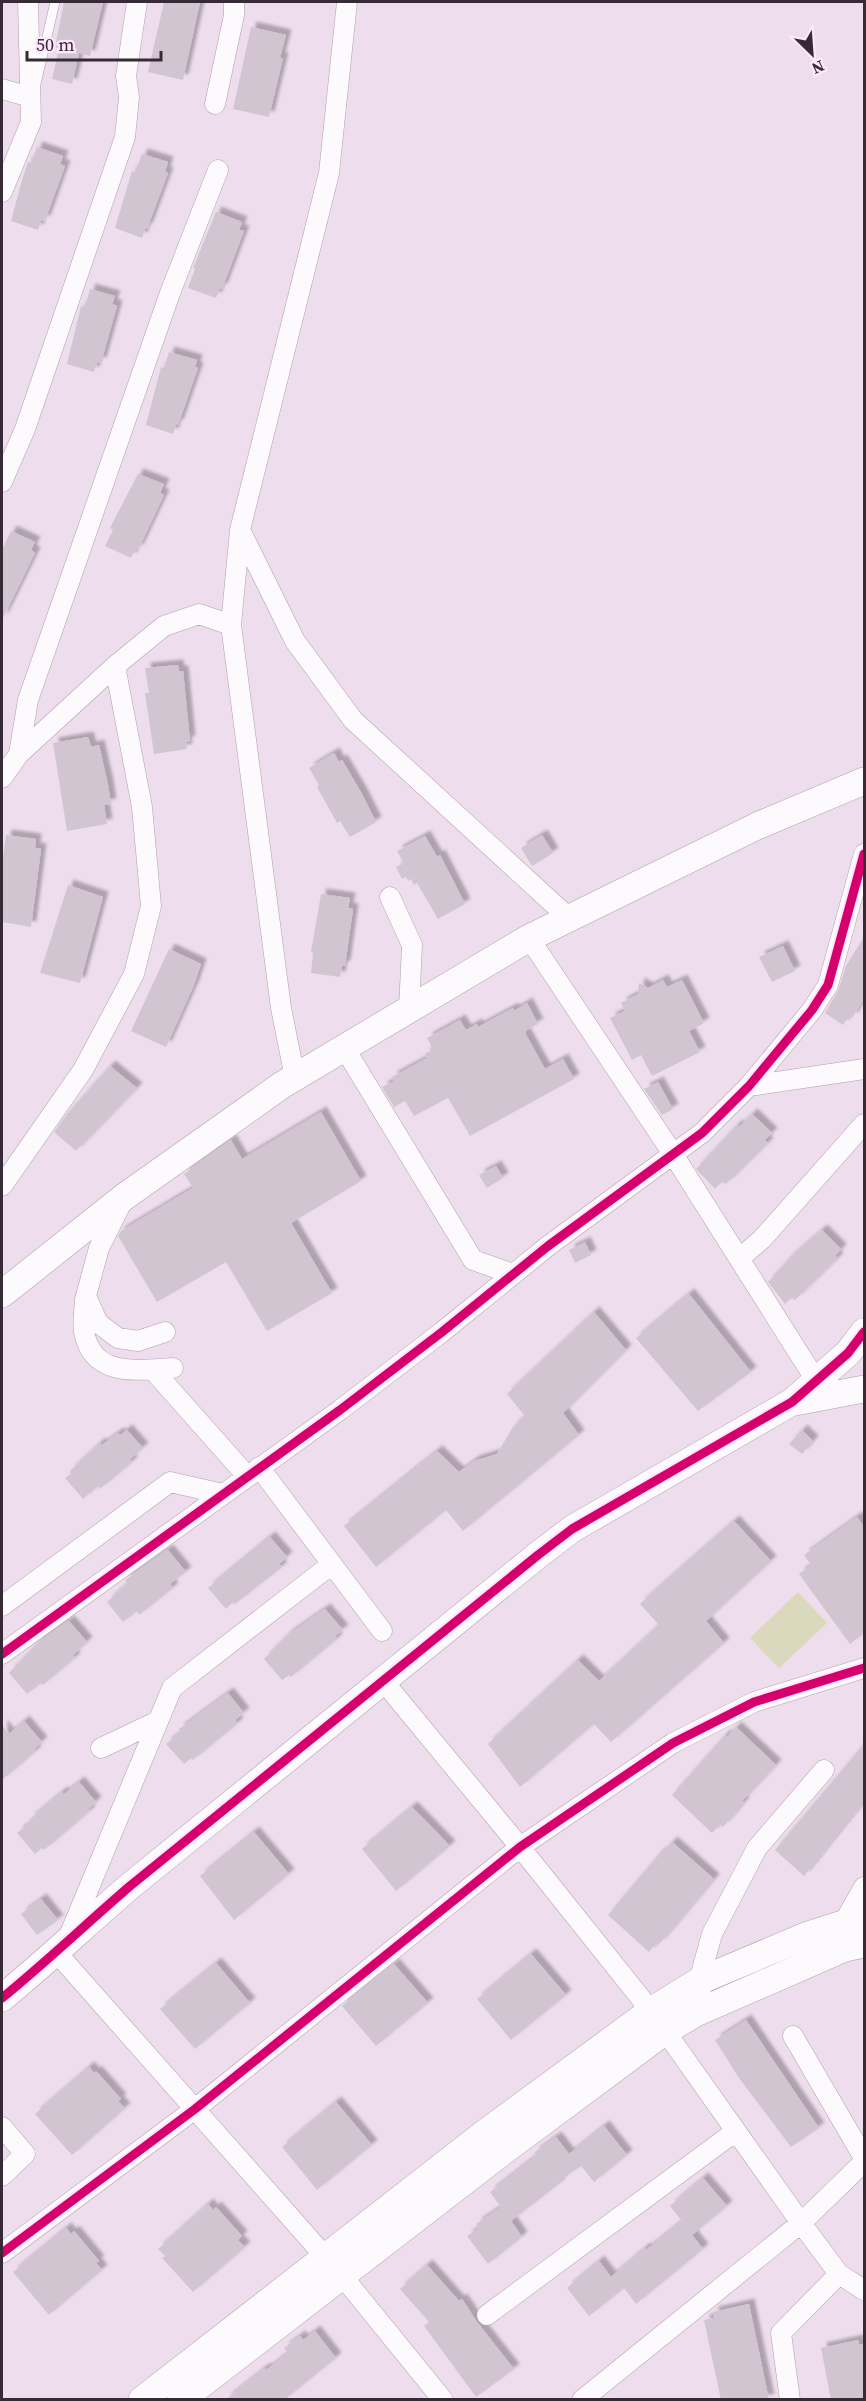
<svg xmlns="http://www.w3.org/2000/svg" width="866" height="2401" viewBox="0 0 866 2401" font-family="'Source Serif 4',serif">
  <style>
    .green { fill: #dad8bd }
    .building { fill: #d2c5d2; filter: url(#shadow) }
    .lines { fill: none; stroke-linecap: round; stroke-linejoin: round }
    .lane-casing { stroke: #aea0ad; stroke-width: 10 }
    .street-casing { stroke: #aea0ad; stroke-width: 21 }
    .secondary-casing { stroke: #aea0ad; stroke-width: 28 }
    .lane { stroke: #fcfafc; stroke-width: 9 }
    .street { stroke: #fcfafc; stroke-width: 20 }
    .secondary { stroke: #fcfafc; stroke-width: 27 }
    .cycleway-casing { stroke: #fee6fd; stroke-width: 13 }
    .cycleway { stroke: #d6006c; stroke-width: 9 }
  </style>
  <defs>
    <filter id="shadow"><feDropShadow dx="5.5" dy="-5.5" stdDeviation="1.5" flood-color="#0004"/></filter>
  </defs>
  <rect width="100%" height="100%" fill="#eedded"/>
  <path class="green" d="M798,1592L827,1623L779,1668L750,1638Z"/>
  <path class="building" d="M64,2H103L90,56L79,53L72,84L52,79L59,48L55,47Z
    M164,2H200L183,80L148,72Z
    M251,27L286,35L280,58H283L269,117L233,109Z
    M37,147L63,156L60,164L65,166L45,221L41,220L38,230L11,221L22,180L28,162L31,163Z
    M142,154L168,162L165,172L168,173L147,229L145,228L142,238L115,228L132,171L135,172Z
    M216,212L242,222L239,230L244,231L222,289L220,288L216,298L188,288L195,269L193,268Z
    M90,289L115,296L112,304L117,306L101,363L97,362L94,372L67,364L81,306L85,307Z
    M169,352L197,360L195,367L198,368L178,425L176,424L173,434L146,425L161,367L164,368Z
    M138,474L164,484L160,493L164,495L138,550L135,549L131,558L105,546L113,530L110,528Z
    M11,531L35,542L31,550L35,553L2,620V550Z
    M178,665L179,671H183L190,741L186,742L187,749L154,754L145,693H149L145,668Z
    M88,737L91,747L99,745L108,785L111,804L104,805L107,824L67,831L53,743Z
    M334,753L339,762L342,760L362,794L376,822L350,837L340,821L337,823L317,787L319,785L309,768Z
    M6,835L36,839L35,848L41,849L31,927L2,922V865Z
    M542,835L553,853L532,866L521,848Z
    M425,836L437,857L440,855L465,904L438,919L417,883L414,885L411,879L408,881L406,877L402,879L396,867L404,863L397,851Z
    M68,885L103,897L80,983L40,973Z
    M321,894L350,898L348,908L353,909L345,966H342L340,977L311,973L313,953L311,952Z
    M864,937V999L852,1018L849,1016L843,1025L825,1013L838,991L846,966Z
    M783,946L795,971L772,982L759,957Z
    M169,949L201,964L194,985L166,1047L131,1031Z
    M663,980L667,987L682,980L704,1023L689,1031L700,1052L652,1076L641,1055L632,1060L610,1018L625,1011L621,1003L638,994L639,983L648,988Z
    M527,1003L538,1024L527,1030L525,1033L545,1069L563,1059L574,1079L470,1136L448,1098L414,1116L405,1101L394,1107L382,1087L394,1081L392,1077L427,1058L425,1054L433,1049L427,1038L460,1020L466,1030L477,1024L478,1027L513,1008L514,1011Z
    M110,1066L137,1088L76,1151L54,1132L68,1113Z
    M658,1082L673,1109L662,1115L644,1089Z
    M321,1112L361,1181L291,1223L332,1293L267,1331L226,1262L157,1302L118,1236L121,1231L193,1188L184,1174L231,1140L242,1159Z
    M752,1114L772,1133L765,1140L768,1143L726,1184L722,1181L715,1189L696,1169L737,1125L739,1127Z
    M496,1166L503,1178L487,1188L479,1175Z
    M822,1230L841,1249L835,1256L838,1258L795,1300L792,1297L785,1304L768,1282L790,1258Z
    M585,1242L591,1255L575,1263L569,1250Z
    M689,1294L751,1372L698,1411L636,1338Z
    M594,1312L626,1350L563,1413L579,1435L463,1531L446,1510L376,1567L344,1526L437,1451L459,1472L474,1461L497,1454L513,1427L525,1416L507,1394Z
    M127,1430L143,1448L130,1459L132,1462L100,1489L98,1486L83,1499L65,1478L72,1473L70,1471L100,1443L102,1445L118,1433L120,1435Z
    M802,1430L813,1441L802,1454L789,1444Z
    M857,1517L864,1527V1633L850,1644L799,1574L811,1565L804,1555Z
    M734,1521L771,1561L706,1621L724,1643L611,1742L594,1724L520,1787L488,1744L578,1660L599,1681L659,1625L640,1604Z
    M270,1537L287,1557L279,1564L282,1567L235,1604L233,1602L226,1609L208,1588Z
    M168,1550L186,1572L170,1584L173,1588L139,1615L137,1611L123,1622L107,1602L128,1583L125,1580Z
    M325,1609L343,1630L335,1636L337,1639L291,1677L289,1675L282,1680L264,1659L289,1634Z
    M69,1621L87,1642L73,1655L75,1658L43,1685L41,1683L27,1694L9,1673L39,1642Z
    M228,1693L244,1713L235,1720L238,1723L193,1760L191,1758L184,1764L166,1744L181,1732L179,1729Z
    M24,1721L42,1742L34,1749L36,1751L2,1780V1725L9,1734Z
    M736,1727L776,1765L742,1801L744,1802L723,1827L720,1825L712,1833L672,1795L725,1735L727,1737Z
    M864,1744V1801L804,1876L775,1850Z
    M79,1782L96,1802L88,1809L90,1811L44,1850L42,1848L35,1854L17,1833L32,1821L30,1819L62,1792L64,1794Z
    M412,1807L450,1846L396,1891L362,1849Z
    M254,1832L289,1874L234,1920L200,1876Z
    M672,1842L714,1879L659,1944L657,1942L649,1952L608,1915L660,1853L661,1854Z
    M41,1899L58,1920L37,1935L21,1914Z
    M531,1954L566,1995L511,2040L477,1999Z
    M216,1963L250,2003L195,2049L160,2009Z
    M394,1964L428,2003L376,2046L342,2006Z
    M746,2020L819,2128L791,2147L739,2078L715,2040Z
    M89,2067L94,2073L96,2071L121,2099L118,2101L125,2108L72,2155L35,2114Z
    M336,2102L372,2145L317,2190L282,2147Z
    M604,2126L627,2155L594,2182L581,2166L559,2181L560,2183L511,2221L522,2237L488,2264L467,2236L479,2228L476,2224L501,2207L490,2192L536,2156L534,2153L556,2137L569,2154Z
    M703,2178L727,2206L692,2235L703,2249L636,2304L624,2288L589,2316L567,2288L599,2261L611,2277L645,2248L646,2250L682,2221L670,2206Z
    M208,2204L213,2210L216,2207L242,2236L238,2240L245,2247L193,2292L162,2258L165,2256L158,2249Z
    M66,2228L71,2234L74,2231L99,2261L96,2263L102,2270L49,2315L13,2272Z
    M427,2265L459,2301L462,2299L477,2322L514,2369L476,2397L424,2326L429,2322L400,2289Z
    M749,2304L769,2400H721L704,2320L714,2318L713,2312Z
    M315,2331L336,2358L284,2400H225L265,2368L266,2370L288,2353L284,2348L300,2336L303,2340Z
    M858,2340L859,2345L864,2344V2400H831L821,2348Z"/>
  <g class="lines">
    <defs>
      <path id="lane" d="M36,84L55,2"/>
      <path id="street" d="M2,89L30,97
        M215,104L234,15V2
        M2,192L31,122L28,2
        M2,482L25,429L125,137L129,97L126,76L137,2
        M240,530L295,641L353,720L569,918
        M231,625L240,530L329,173L347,2
        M19,754L28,700L170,293L218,170
        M2,778L19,754L115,666L164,626L199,614L231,625L281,1008L295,1078
        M390,897L412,945L409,1010
        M529,938L673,1154L817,1382
        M345,1049L473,1260L513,1274
        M749,1086L864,1069
        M2,1186L83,1070L134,974L151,906L142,807L115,666
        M122,1202L99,1248L86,1296L98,1323L118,1338L138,1341L165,1332
        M739,1259L762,1239L864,1124
        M85,1299C85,1309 82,1322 84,1332C93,1378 137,1370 173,1368
        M153,1370L247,1476
        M259,1467L382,1631
        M2,1606L170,1482L223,1494
        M2,1654L340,1410L442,1332L548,1246L702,1133L749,1086L812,1010L828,985L864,854
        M384,1682L520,1847L651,2011L801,2223L839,2274L864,2290
        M101,1748L158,1721
        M844,1929V1922L864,1887
        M69,1936L172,1688L332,1564
        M57,1953L343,2277L443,2400
        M701,1989L699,1981L712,1934L757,1848L824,1770
        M793,2036L864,2158
        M2,2127L25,2154L2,2176
        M2,2253L195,2109L520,1847L673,1743L754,1702L864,1668
        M487,2315L736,2131
        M582,2400L801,2223L864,2162
        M790,2400L781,2333L839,2274"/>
      <path id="secondary" d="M2,1294L124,1197L282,1085L529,938L757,826L864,781
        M795,1402L864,1389
        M2,1998C46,1962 87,1923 130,1886L538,1555L572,1529L792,1402L848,1353L864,1332
        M142,2400L485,2133L651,2011L699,1981L808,1935L864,1917
        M181,2400L501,2153L664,2032L696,2013L845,1948L864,1944"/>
    </defs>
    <use href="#lane" class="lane-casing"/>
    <use href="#street" class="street-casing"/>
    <use href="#secondary" class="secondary-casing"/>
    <use href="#lane" class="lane"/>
    <use href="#street" class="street"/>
    <use href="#secondary" class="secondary"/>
    <defs>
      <path id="cycleway" d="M2,1654L340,1410L442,1332L548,1246L702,1133L749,1086L812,1010L828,985L864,854
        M2,1998C46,1962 87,1923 130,1886L538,1555L572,1529L792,1402L848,1353L864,1332
        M2,2253L195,2109L520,1847L673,1743L754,1702L864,1668"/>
    </defs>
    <use href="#cycleway" class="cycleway-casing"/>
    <use href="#cycleway" class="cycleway"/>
  </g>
  <rect width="866" height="2401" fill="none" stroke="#352a35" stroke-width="6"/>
  <g transform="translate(812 54) rotate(155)" stroke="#fee6fd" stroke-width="4.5" paint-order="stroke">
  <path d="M0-4.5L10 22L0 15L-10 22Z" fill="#352a35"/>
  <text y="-9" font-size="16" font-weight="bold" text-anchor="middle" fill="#352a35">N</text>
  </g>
  <path d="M27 51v9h134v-9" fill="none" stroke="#352a35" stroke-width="3"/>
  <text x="36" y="51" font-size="18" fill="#352a35" stroke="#fee6fd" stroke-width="4.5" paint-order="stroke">50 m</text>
</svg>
